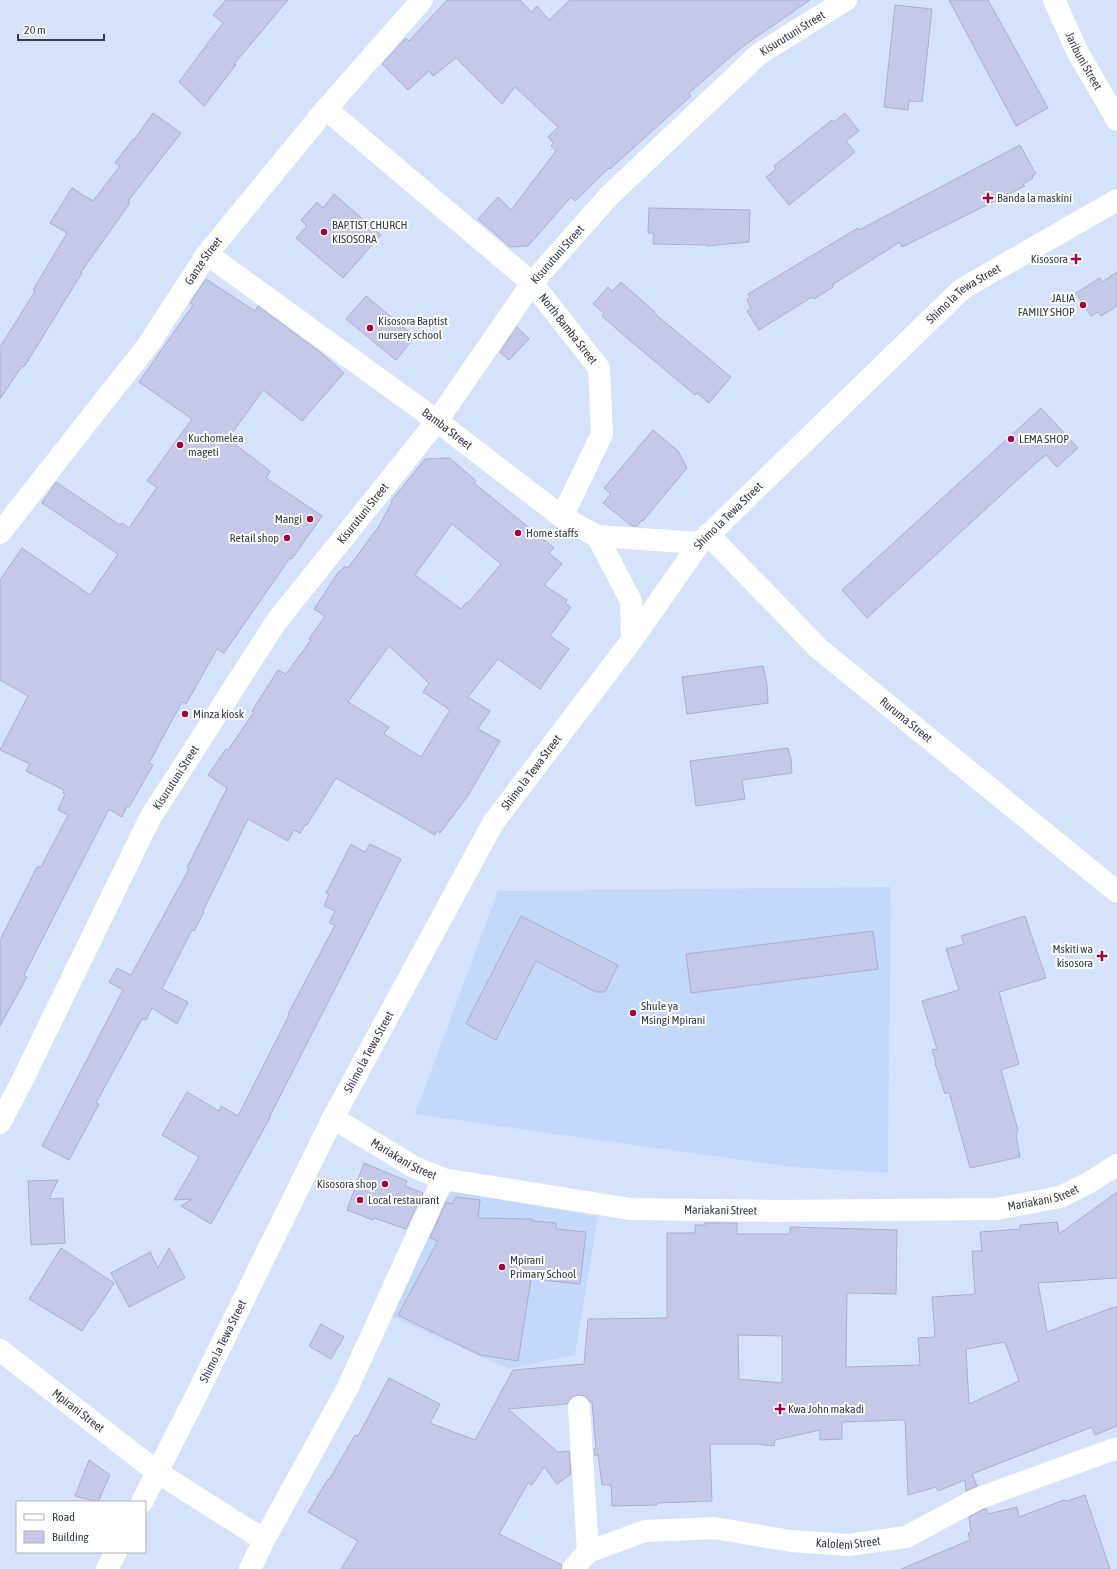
<svg xmlns="http://www.w3.org/2000/svg" width="1117" height="1569" viewBox="0 0 1117 1569" font-family="'Asap Condensed',sans-serif">
  <style>
    .built { fill: #c2d9fc }
    .building { fill: #c5c8e8; stroke: #abaecd; fill-rule: evenodd }
    .lines { fill: none; stroke-linecap: round; stroke-linejoin: round }
    .minor { stroke: #fff; stroke-width: 22 }
    .poi-dot { fill: #a2033a; stroke: #fff; stroke-width: 1.5 }
    .labels { text-anchor: middle; stroke-width: 4; stroke-linejoin: round; paint-order: stroke }
    .street-label { font-size: 12px; fill: #343c47; stroke: #fff }
    .poi-label { font-size: 12px; fill: #343c47; stroke: #fff; text-anchor: start }
  </style>
  <rect width="100%" height="100%" fill="#d4e3fb"/>
  <path class="built" d="M891,887L888,1173L790,1167L415,1114L498,891Z
    M451,1190L598,1217L575,1355L509,1369L391,1316Z"/>
  <path class="building" d="M226,0H288L234,64L236,65L204,106L179,82L223,23L213,15Z
    M447,0H520L531,12L537,6L549,20L570,0H810L742,47L689,93L691,96L610,169L609,168L575,201L571,197L528,246L510,247L478,219L498,197L511,210L556,151L551,146L553,143L548,137L558,127L515,87L502,104L456,58L433,76L429,71L408,90L382,64L406,38L409,41Z
    M949,0H988L1048,108L1016,126Z
    M895,5L932,9L922,102L909,101L908,110L884,107Z
    M153,113L181,133L128,201L130,203L81,272L82,273L24,367L22,366L0,399V347L35,291L33,290L67,233L50,223L72,188L93,201L120,166L115,163L133,139L134,140Z
    M845,113L859,131L846,141L855,152L789,205L766,177L776,169L774,166L832,120L834,122Z
    M1020,145L1036,174L1032,176L1033,178L1023,184L1025,186L902,247L900,242L832,285L833,287L814,299L812,297L759,330L747,311L751,309L747,300L750,297L748,294L858,228L859,230Z
    M334,194L381,235L343,278L296,238L307,226L301,220L317,202L323,208Z
    M649,208L750,210L749,242L707,246V245L653,244L654,233H648Z
    M1117,272V306L1101,316L1098,312L1091,316L1076,293L1100,278L1102,282Z
    M206,279L255,311L258,306L321,353L344,373L302,421L263,390L228,439L270,471L266,478L322,516L292,559L290,558L224,653L217,649L186,704L182,702L149,763L153,765L129,807L127,806L122,817L109,809L24,975L27,977L0,1026V940L37,867H41L68,815L58,810L65,794L63,793L64,790L26,771L30,764L0,750L28,696L0,680V580L22,548L90,595L118,554L42,503L56,482L120,525L122,523L129,528L157,487L147,481L192,419L139,382L193,305L190,303Z
    M621,282L655,312L654,313L731,377L709,403L697,393L695,395L620,332L602,316L604,313L593,304L608,287L612,291Z
    M366,296L415,337L396,360L346,319Z
    M517,327L529,339L509,360L500,352Z
    M1041,408L1078,448L1057,467L1046,455L1037,462L867,618L842,590Z
    M653,430L678,451L687,468L643,521L642,520L637,526H632L603,503L611,494L604,488Z
    M450,458L476,481L474,483L554,548L549,553L562,564L544,585L567,600L565,603L571,607L550,636L569,649L540,689L498,659L468,697L490,711L478,729L500,741L467,797L440,833L437,831L435,835L336,778L307,825L306,824L300,833L294,830L288,841L248,819L203,911L204,912L194,931L192,930L162,989L188,1002L177,1024L152,1008L146,1020L142,1019L96,1103L99,1104L69,1160L42,1146L123,990L109,982L117,968L131,975L189,869L187,868L227,788L208,775L226,749L228,750L254,712L252,711L278,670L286,674L311,640L309,639L325,616L314,609L339,571L340,572L345,566L348,568L379,526L392,502L391,501L425,459ZM452,524L501,564L468,603L467,602L461,609L415,575ZM389,646L429,683L423,692L450,710L421,757L384,734L389,727L348,702Z
    M763,666L767,684L768,703L687,714L682,677Z
    M788,748L791,759L792,773L742,780L745,799L696,806L690,761Z
    M351,844L365,852L370,844L401,859L270,1116H271L211,1224L181,1206L192,1199L174,1200L199,1157L162,1135L187,1092L219,1111L221,1106L238,1116L289,1015L288,1014L335,925L329,923L335,911L324,906L329,894L326,893Z
    M521,916L618,965L605,992H596L536,961L496,1040L466,1024Z
    M1025,916L1046,978L999,992L1019,1064L1001,1070L1018,1130L1016,1134L1020,1157L970,1168L949,1092L945,1094L935,1063H936L932,1050L937,1049L922,1001L959,990L946,949L964,944L961,936Z
    M873,931L878,969L691,993L686,954Z
    M364,1163L407,1181L405,1186L423,1193L406,1229L374,1218L373,1220L347,1210Z
    M58,1180L49,1199L63,1198L65,1243L31,1245L28,1181Z
    M1117,1192V1278L1038,1283L1047,1332L1117,1306V1426L1095,1435L1092,1427L972,1474L977,1486L966,1491L965,1480L938,1491L936,1487L908,1495L905,1420L842,1422V1439L820,1440V1430L775,1440L774,1446L756,1444H710L712,1501L657,1503V1505L612,1506L611,1485H602L598,1454L595,1456L594,1449H596L592,1402H590L585,1396L579,1395L572,1397L567,1404L508,1409L558,1452L569,1451L571,1474L557,1484L544,1467L532,1485L528,1483L499,1534L562,1565L561,1569H341L358,1541L308,1512L328,1479L329,1480L355,1435L358,1436L389,1378L440,1404L430,1423L475,1440L513,1370L584,1364L588,1319L667,1318V1233H695V1225H705V1223H737V1234H790V1227L897,1230L896,1294L847,1293L846,1367L920,1365L918,1338L935,1337L932,1297L975,1294L972,1251H982L980,1232L1020,1229V1225L1057,1222L1059,1234ZM738,1335L782,1336V1383L739,1379ZM1005,1342L1019,1381L969,1404L966,1349Z
    M456,1197L480,1200L478,1218L533,1219L532,1221L556,1223V1229L586,1232L580,1284L531,1279L518,1361L480,1355L398,1315L438,1241L430,1238L446,1202L452,1204Z
    M61,1248L114,1283L94,1314H93L82,1331L29,1299Z
    M169,1248L185,1278L129,1307L111,1273L150,1252L158,1268Z
    M321,1324L344,1337L331,1359L309,1346Z
    M89,1460L110,1475L98,1502L75,1496Z
    M1085,1495L1110,1569H901L970,1540L968,1533L971,1532L969,1517L982,1510L986,1509L988,1514L1017,1507L1019,1517L1064,1500L1067,1501Z"/>
  <g class="lines">
    <g class="minor">
      <path id="s1" d="M1054,0L1077,51L1117,120"/>
      <path id="s2" d="M326,109L532,283L599,368L602,434L562,517"/>
      <path id="s3" d="M207,254L437,421L562,517L597,536L631,601L632,640"/>
      <path id="s4" d="M0,533L148,345L207,254L326,109L422,0"/>
      <path id="s5" d="M708,534L818,648L1117,892"/>
      <path d="M597,536L700,543"/>
      <path id="s6" d="M333,1118L414,1167L443,1179L630,1209L777,1211L996,1209L1060,1197L1090,1182L1117,1165"/>
      <path id="s7" d="M0,1123L20,1085L150,818L276,622L437,421L532,283L609,196L759,54L846,0"/>
      <path id="s8" d="M0,1350L157,1472L264,1540"/>
      <path d="M579,1407L588,1552"/>
      <path id="s9" d="M142,1502L196,1396L333,1118L493,823L632,640L700,543L962,289L1117,200"/>
      <path d="M107,1569L116,1552"/>
      <path d="M250,1569L264,1540L347,1389L443,1179"/>
      <path id="s10" d="M573,1569L588,1552L645,1531L715,1528L791,1541L848,1545L906,1537L977,1499L1117,1448"/>
    </g>
  </g>
  <g class="poi-dot">
    <path d="M986 192h4v4h4v4h-4v4h-4v-4h-4v-4h4z"/>
    <circle cx="324" cy="232" r="4"/>
    <path d="M1074 253h4v4h4v4h-4v4h-4v-4h-4v-4h4z"/>
    <circle cx="1083" cy="305" r="4"/>
    <circle cx="370" cy="328" r="4"/>
    <circle cx="1011" cy="439" r="4"/>
    <circle cx="180" cy="445" r="4"/>
    <circle cx="310" cy="519" r="4"/>
    <circle cx="518" cy="533" r="4"/>
    <circle cx="287" cy="538" r="4"/>
    <circle cx="185" cy="714" r="4"/>
    <path d="M1100 950h4v4h4v4h-4v4h-4v-4h-4v-4h4z"/>
    <circle cx="633" cy="1013" r="4"/>
    <circle cx="385" cy="1184" r="4"/>
    <circle cx="360" cy="1200" r="4"/>
    <circle cx="502" cy="1267" r="4"/>
    <path d="M778 1403h4v4h4v4h-4v4h-4v-4h-4v-4h4z"/>
  </g>
  <g class="labels">
    <g class="street-label">
      <text dy="4" stroke="none"><textPath href="#s7" startOffset="1360">Kisurutuni Street</textPath></text>
      <text dy="4" stroke="none"><textPath href="#s1" startOffset="68">Jaribuni Street</textPath></text>
      <text dy="4" stroke="none"><textPath href="#s7" startOffset="1036">Kisurutuni Street</textPath></text>
      <text dy="4" stroke="none"><textPath href="#s4" startOffset="340">Ganze Street</textPath></text>
      <text dy="4" stroke="none"><textPath href="#s9" startOffset="1476">Shimo la Tewa Street</textPath></text>
      <text dy="4" stroke="none"><textPath href="#s2" startOffset="328">North Bamba Street</textPath></text>
      <text dy="4" stroke="none"><textPath href="#s3" startOffset="297">Bamba Street</textPath></text>
      <text dy="4" stroke="none"><textPath href="#s7" startOffset="712">Kisurutuni Street</textPath></text>
      <text dy="4" stroke="none"><textPath href="#s9" startOffset="1152">Shimo la Tewa Street</textPath></text>
      <text dy="4" stroke="none"><textPath href="#s5" startOffset="272">Ruruma Street</textPath></text>
      <text dy="4" stroke="none"><textPath href="#s9" startOffset="828">Shimo la Tewa Street</textPath></text>
      <text dy="4" stroke="none"><textPath href="#s7" startOffset="388">Kisurutuni Street</textPath></text>
      <text dy="4" stroke="none"><textPath href="#s9" startOffset="504">Shimo la Tewa Street</textPath></text>
      <text dy="4" stroke="none"><textPath href="#s6" startOffset="82">Mariakani Street</textPath></text>
      <text dy="4" stroke="none"><textPath href="#s6" startOffset="730">Mariakani Street</textPath></text>
      <text dy="4" stroke="none"><textPath href="#s6" startOffset="406">Mariakani Street</textPath></text>
      <text dy="4" stroke="none"><textPath href="#s9" startOffset="180">Shimo la Tewa Street</textPath></text>
      <text dy="4" stroke="none"><textPath href="#s8" startOffset="99">Mpirani Street</textPath></text>
      <text dy="4" stroke="none"><textPath href="#s10" startOffset="288">Kaloleni Street</textPath></text>
    </g>
    <g class="poi-label">
      <text x="997" y="202">Banda la maskini</text>
      <text x="332" y="229">BAPTIST CHURCH<tspan x="332" dy="14">KISOSORA</tspan></text>
      <text x="1068" y="263" text-anchor="end">Kisosora</text>
      <text x="1075" y="302" text-anchor="end">JALIA<tspan x="1075" dy="14">FAMILY SHOP</tspan></text>
      <text x="378" y="325">Kisosora Baptist<tspan x="378" dy="14">nursery school</tspan></text>
      <text x="188" y="442">Kuchomelea<tspan x="188" dy="14">mageti</tspan></text>
      <text x="1019" y="443">LEMA SHOP</text>
      <text x="302" y="523" text-anchor="end">Mangi</text>
      <text x="526" y="537">Home staffs</text>
      <text x="279" y="542" text-anchor="end">Retail shop</text>
      <text x="193" y="718">Minza kiosk</text>
      <text x="1093" y="953" text-anchor="end">Mskiti wa<tspan x="1093" dy="14">kisosora</tspan></text>
      <text x="641" y="1010">Shule ya<tspan x="641" dy="14">Msingi Mpirani</tspan></text>
      <text x="377" y="1188" text-anchor="end">Kisosora shop</text>
      <text x="368" y="1204">Local restaurant</text>
      <text x="510" y="1264">Mpirani<tspan x="510" dy="14">Primary School</tspan></text>
      <text x="788" y="1413">Kwa John makadi</text>
    </g>
  </g>
  <rect x="16" y="1501" width="130" height="52" fill="#ffffff" stroke="#aeb1b5"/>
  <rect x="24" y="1514" width="20" height="6" fill="#ffffff" stroke="#aeb1b5"/>
  <text x="52" y="1521" font-size="12" fill="#343c47">Road</text>
  <rect x="24" y="1531" width="20" height="12" fill="#c5c8e8" stroke="#aeb1b5"/>
  <text x="52" y="1541" font-size="12" fill="#343c47">Building</text>
  <path d="M18 34v6h86v-6" fill="none" stroke="#343c47" stroke-width="2"/>
  <text x="24" y="34" font-size="12" fill="#343c47" stroke="#ffffff" stroke-width="3" paint-order="stroke">20 m</text>
</svg>
